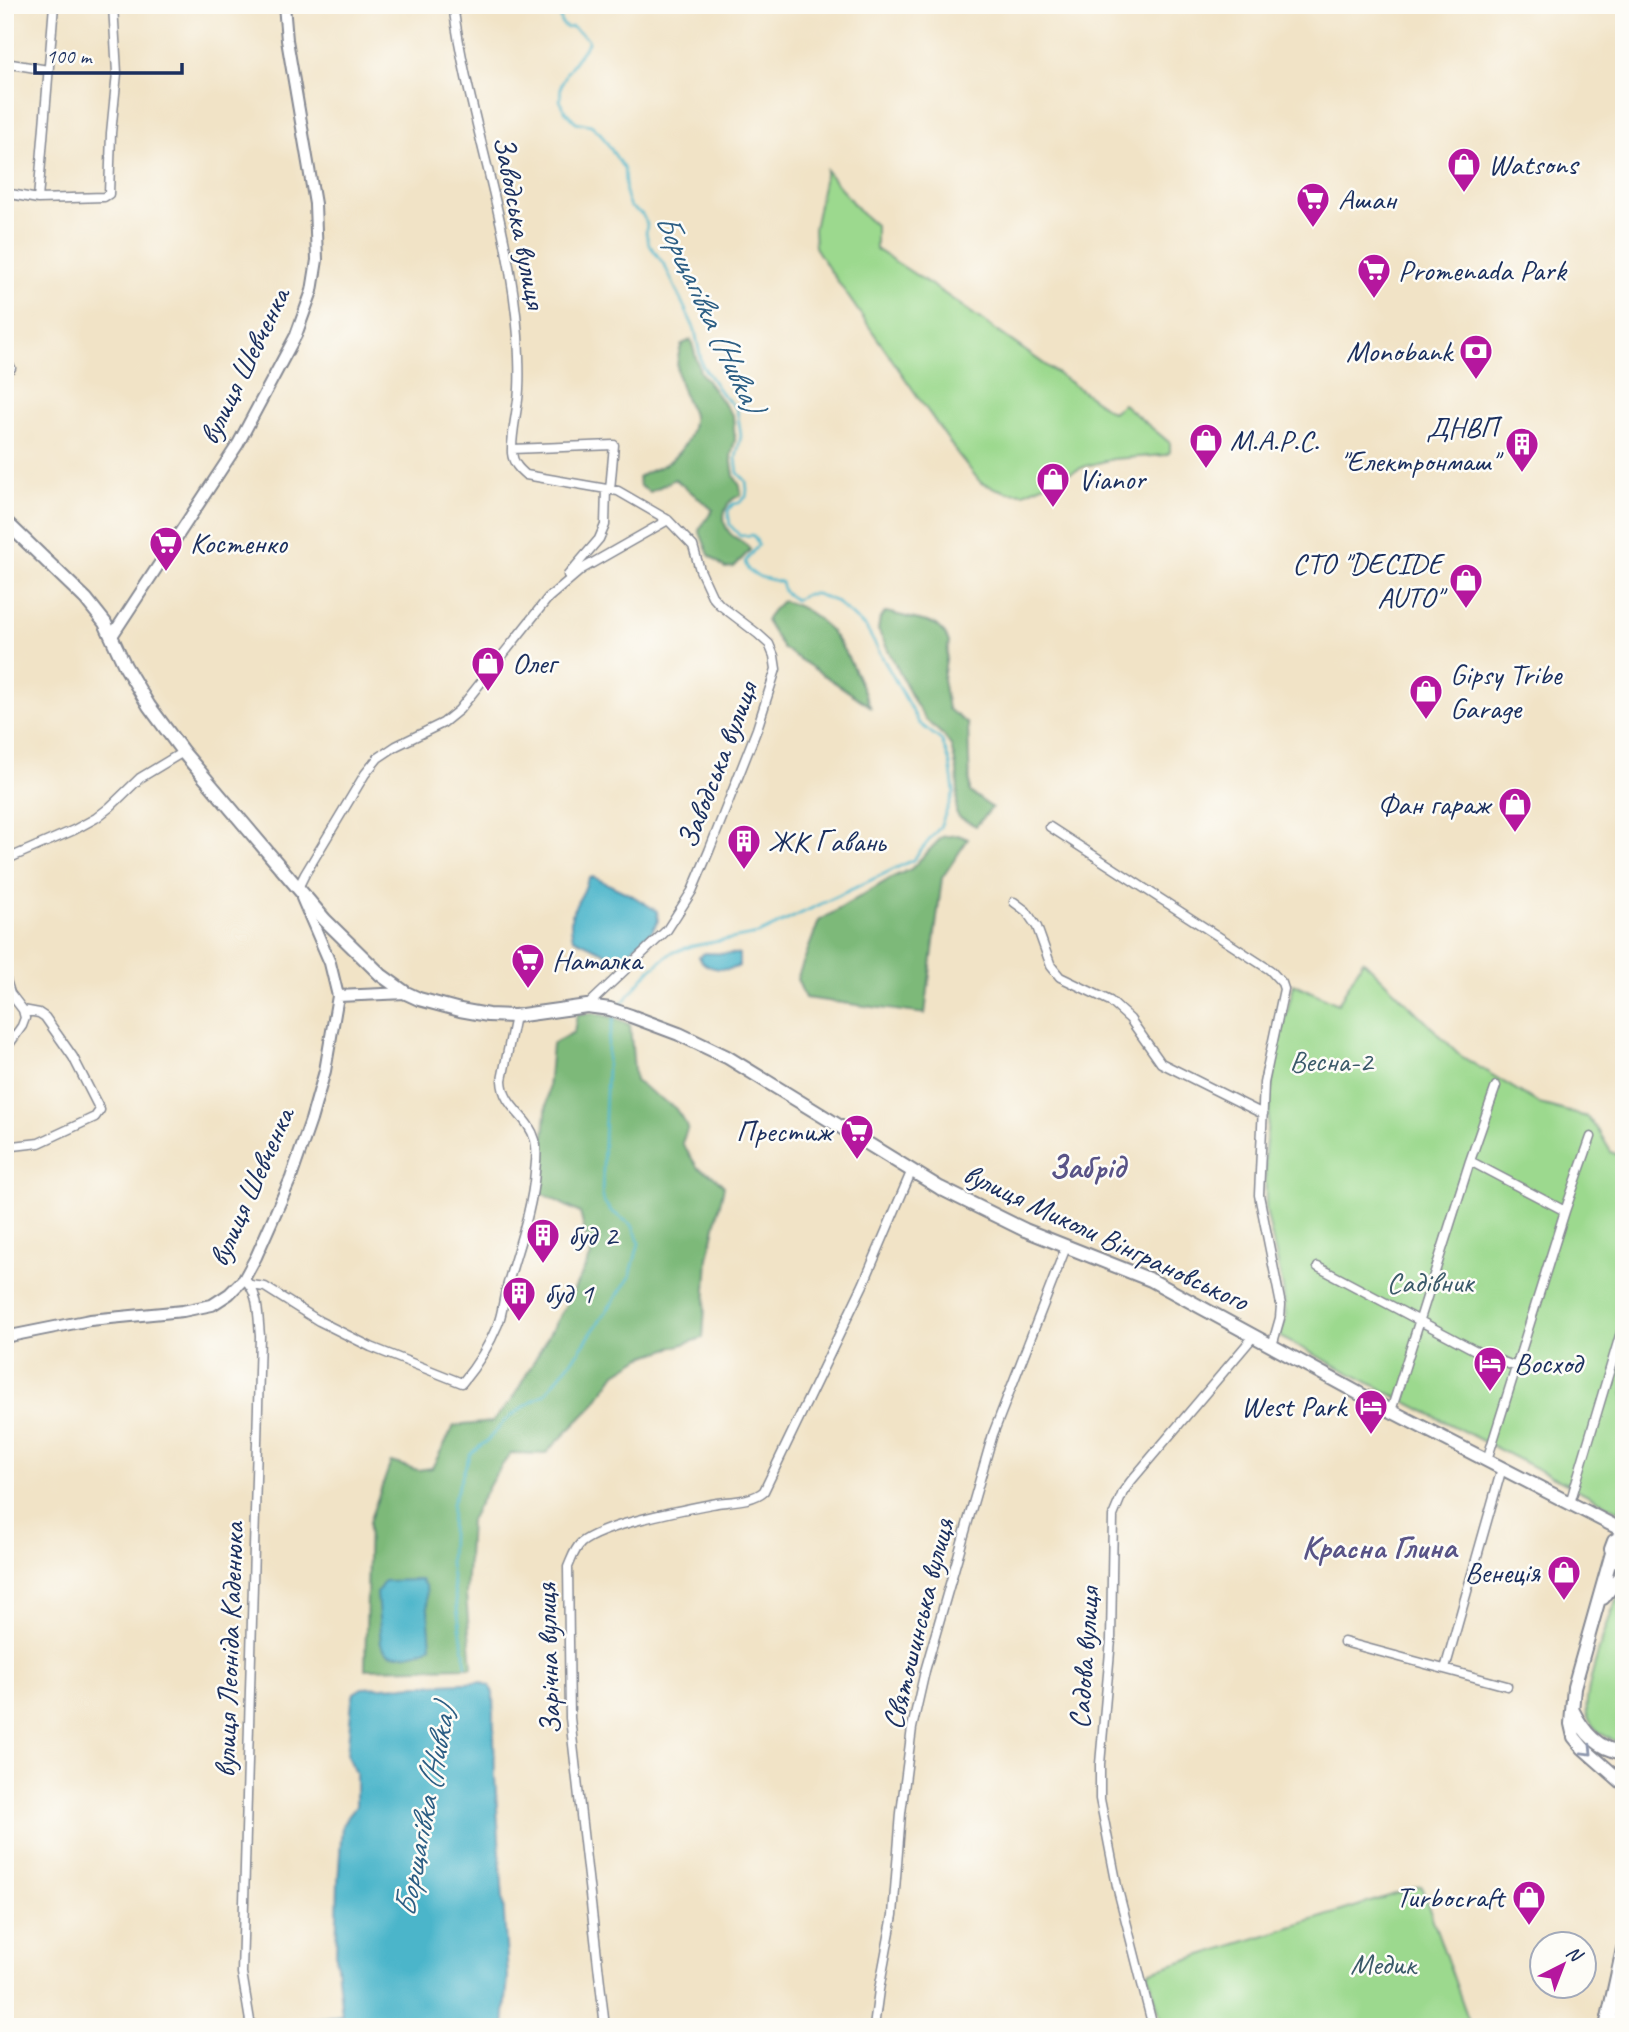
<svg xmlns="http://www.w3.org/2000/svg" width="1629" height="2032" viewBox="0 0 1629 2032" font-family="Caveat,sans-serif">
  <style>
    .green { fill: #9cd98e; stroke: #5c8476; stroke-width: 2 }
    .forest { fill: #7db979; stroke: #4c746c; stroke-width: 2 }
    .water { fill: #4cb5ca; stroke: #347294; stroke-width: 2 }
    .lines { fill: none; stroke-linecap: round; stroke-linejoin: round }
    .stream { stroke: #4cb5ca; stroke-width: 2.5 }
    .minor-casing { stroke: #868992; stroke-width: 11 }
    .tertiary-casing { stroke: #868992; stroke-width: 14 }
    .secondary-casing { stroke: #868992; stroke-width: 16 }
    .primary-casing { stroke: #868992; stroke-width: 16 }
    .trunk-casing { stroke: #868992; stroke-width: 18 }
    .minor { stroke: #fff; stroke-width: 8 }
    .tertiary { stroke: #fff; stroke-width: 10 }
    .secondary { stroke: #fff; stroke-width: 12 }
    .primary { stroke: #fff; stroke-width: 12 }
    .trunk { stroke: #fff; stroke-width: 14 }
    .oneway { stroke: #8d97ae }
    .labels { text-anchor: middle; stroke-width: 5; stroke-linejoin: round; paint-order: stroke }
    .poi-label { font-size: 30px; fill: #1b2f5e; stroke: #fdfcf7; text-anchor: start }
    .street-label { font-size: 30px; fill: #1b2f5e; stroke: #fdfcf7 }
    .park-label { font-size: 30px; fill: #3b5a6a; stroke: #fdfcf7 }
    .water-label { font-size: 32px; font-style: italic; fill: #2c5e84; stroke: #fdfcf7 }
    .neighbourhood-label { font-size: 32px; font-weight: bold; fill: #595487; stroke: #fdfcf7 }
  </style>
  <rect width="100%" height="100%" fill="#fdfcf7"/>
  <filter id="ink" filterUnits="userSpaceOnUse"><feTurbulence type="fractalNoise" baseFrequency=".0143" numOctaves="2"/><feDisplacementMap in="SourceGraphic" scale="14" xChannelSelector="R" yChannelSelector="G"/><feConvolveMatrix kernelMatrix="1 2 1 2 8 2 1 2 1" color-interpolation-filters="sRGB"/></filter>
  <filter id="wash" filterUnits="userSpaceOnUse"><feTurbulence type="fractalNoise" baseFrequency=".00686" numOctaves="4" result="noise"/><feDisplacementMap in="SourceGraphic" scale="28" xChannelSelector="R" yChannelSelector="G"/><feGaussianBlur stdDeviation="1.57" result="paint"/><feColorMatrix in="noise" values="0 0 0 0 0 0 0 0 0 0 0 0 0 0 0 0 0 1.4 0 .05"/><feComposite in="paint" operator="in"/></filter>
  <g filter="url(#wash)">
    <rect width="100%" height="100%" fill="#f1e3c6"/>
    <path class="green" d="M826,170L860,212L876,226V249L942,292L1112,412L1123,404L1170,443V452L1166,455L1113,459L1086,466L1024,493L1006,492L981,483L957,453L827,266L815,247L814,229Z
      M1363,960L1461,1056L1540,1104L1587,1117L1598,1130L1611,1152L1624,1158V1497L1619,1511L1280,1337L1286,1318L1283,1288L1266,1210L1265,1150L1274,1062L1294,984L1338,1004Z
      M1624,1589V1743C1609,1741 1591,1730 1587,1714C1583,1694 1610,1605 1624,1589Z
      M1421,1886L1471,2027H1163L1148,1972Z"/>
    <path class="forest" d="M691,340L700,372L733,416L735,440L731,456L734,476L740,486L741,495C725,500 719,518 729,532C735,540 746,541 750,550L734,567L725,568L709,555L699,530L713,510L675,479L650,492L640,486L638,478C648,470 661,469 671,460C683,450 694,433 693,417C693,412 689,406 687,402C678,380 673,366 682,344Z
      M782,601C833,612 852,664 870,706L783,648L766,621L772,611Z
      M886,612L935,624L945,634L949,642L943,679L948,709L968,724L970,792L992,808L976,826L959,817L956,812L958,791L957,770L951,746L944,736L926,720L915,703L878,630L880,618Z
      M958,835L968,839L942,878L925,1014L805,998L797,979L819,921L893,877L911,869L942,837Z
      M594,1013L615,1018L630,1025L635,1081L675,1108L688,1127L682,1143L698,1168L713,1175L724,1186L708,1258L703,1338L642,1357L616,1373L593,1406L545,1454L511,1453L495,1475L470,1520L466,1595L472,1667L365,1669L369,1522L391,1462L418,1470L432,1468L454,1426L492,1422L512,1400L568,1301L591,1256L580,1213L539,1192L552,1044L574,1032L577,1014Z"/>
    <path class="water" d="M593,877L631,895L657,911L658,921L652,931L622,958L610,955L573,938C568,918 572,911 582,894C585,889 586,883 589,878Z
      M704,953L739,954V966C728,972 704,970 699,957Z
      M421,1580L426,1587L431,1646C425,1652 398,1657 390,1654C385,1652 384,1649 381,1645L377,1593L384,1581Z
      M481,1682L490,1686L493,1693L495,1777L508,1976L504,2027H302L301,2020L342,2015L336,1956L338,1882L342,1825L356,1806V1773L347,1755L352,1701L354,1693L362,1688Z"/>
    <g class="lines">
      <path class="stream" d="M538,5L540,12L545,16L556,13L560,16L562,24L567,28L572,27L588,39V43L567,72L561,86L560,100L565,111L576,122L591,125L601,134L624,169L626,196L630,207L642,214L647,224L646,233L649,244L665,266L695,330L702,365L721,393L737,409L741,436L736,458L738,473L746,481L747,490L746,497L739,503L733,504L728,511L730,525L740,536L752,535L756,539L758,545L745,562L748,570L760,577L781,582L784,592L795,600L807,594H816L835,601L866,628L919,723L942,741L950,763L954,792L940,827L913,860L758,934L692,946L671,953L649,971L619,1007
        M466,1665L450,1564L452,1504L470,1454L488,1440L504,1422L519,1410L546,1393L579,1351L630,1277L639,1243L637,1236L632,1225L611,1211L604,1202L602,1193L608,1041L615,1016"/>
    </g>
  </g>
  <g filter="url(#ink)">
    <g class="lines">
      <defs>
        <path id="minor" d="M453,5C468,116 510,224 518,336C519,353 520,372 519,389C518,410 511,432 512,453C513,463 519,469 526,475L618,491L668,520L693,546L700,570L712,596L720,605L758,634L769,644L774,656L776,669L757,729L709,851L692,891L667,930L587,1006
          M5,63L48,70
          M5,193L38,199L104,197L109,194L111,133L117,73L113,5
          M38,199L54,5
          M5,366L11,368
          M512,449L614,445L610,490
          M568,575L599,539L605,525L606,489
          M1050,827L1270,970L1282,983L1284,989L1264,1083L1259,1195L1281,1305L1280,1318L1272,1346
          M5,860L74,830L96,818L110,807L140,778L183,752
          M298,888L305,874L365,774L378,758L396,746L443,723L459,710L548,598L582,569L668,520
          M1014,902L1026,911L1037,927L1051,966L1060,977L1110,1001L1130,1019L1161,1063L1263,1114
          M5,977L10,993L23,1010L25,1018L22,1026L5,1050
          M5,1147L39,1143L95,1117L100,1110L73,1057L45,1017L39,1013L23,1010
          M1470,1161L1496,1086
          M1318,1267L1486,1356L1517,1367
          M244,1279C259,1291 258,1317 260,1336L242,1973L251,2027
          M251,1285L265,1287L319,1321L371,1347L462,1383C477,1365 489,1346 498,1324C503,1312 503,1299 507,1287C517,1249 532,1212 535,1172C536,1161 538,1151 535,1140C528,1115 503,1108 502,1080L515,1016
          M1391,1411L1470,1161L1565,1211
          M1487,1460L1565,1211L1591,1137
          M1570,1503L1624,1322
          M1344,1642L1507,1686
          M1445,1669L1502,1468
          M605,2027L570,1718L568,1567C572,1558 574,1550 581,1543C604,1524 686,1509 717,1503C732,1501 753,1501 764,1491L863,1285L912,1170
          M874,2027L879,1990L893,1915L901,1813L912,1728L925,1671L993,1434L1066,1247
          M1153,2027L1117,1886L1100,1799V1764L1111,1640L1113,1516L1123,1492L1131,1481L1254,1336"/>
        <path id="tertiary" d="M112,636L238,444L296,335L312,291L317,260L315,204L287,40L284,5
          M338,996L406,993
          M5,1337L90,1320L183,1311L212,1305L229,1294L244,1279L256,1257L291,1178L311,1120L325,1071L338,996L330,963L302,898"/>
        <path id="secondary" d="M5,521L86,599L105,623L125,666L149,706L183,752L325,920L381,975L406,993L419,999L460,1010L488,1015L515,1016L587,1006L610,1009L631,1016L679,1034L727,1057L940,1188L1025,1230L1151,1280L1391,1411L1624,1531"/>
        <path id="primary" d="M1624,1535L1614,1541L1611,1549L1616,1561L1624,1565
          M1612,1553L1574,1687L1571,1724L1574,1737L1583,1748L1624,1784
          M1603,1598L1624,1571
          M1573,1711C1584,1733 1598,1749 1624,1753"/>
        <path id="trunk" d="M1607,2027L1624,1949"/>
      </defs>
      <use href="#minor" class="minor-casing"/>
      <use href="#tertiary" class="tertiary-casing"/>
      <use href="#secondary" class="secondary-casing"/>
      <use href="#primary" class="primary-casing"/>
      <use href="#trunk" class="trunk-casing"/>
      <use href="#minor" class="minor"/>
      <use href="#tertiary" class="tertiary"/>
      <use href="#secondary" class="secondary"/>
      <use href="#primary" class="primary"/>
      <use href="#trunk" class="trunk"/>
    </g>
    <defs><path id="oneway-chevron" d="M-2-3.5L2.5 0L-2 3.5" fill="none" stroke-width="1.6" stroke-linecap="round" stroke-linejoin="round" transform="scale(1.75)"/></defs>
    <use class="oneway" href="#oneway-chevron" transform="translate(1588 1751) rotate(45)"/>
  </g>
  <defs>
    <symbol id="shop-pin" viewBox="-11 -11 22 30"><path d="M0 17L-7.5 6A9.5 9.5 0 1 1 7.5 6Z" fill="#b5179e" stroke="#fdfcf7"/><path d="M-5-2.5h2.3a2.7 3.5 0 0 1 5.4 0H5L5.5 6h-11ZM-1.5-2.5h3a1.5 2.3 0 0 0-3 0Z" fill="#fff"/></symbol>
    <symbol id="supermarket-pin" viewBox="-11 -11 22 30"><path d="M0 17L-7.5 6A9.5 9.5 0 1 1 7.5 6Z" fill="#b5179e" stroke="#fdfcf7"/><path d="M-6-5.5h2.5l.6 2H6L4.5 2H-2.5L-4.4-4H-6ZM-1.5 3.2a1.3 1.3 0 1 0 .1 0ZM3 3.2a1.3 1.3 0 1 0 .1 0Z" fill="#fff"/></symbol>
    <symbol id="bank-pin" viewBox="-11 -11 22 30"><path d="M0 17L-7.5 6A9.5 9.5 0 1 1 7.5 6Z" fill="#b5179e" stroke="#fdfcf7"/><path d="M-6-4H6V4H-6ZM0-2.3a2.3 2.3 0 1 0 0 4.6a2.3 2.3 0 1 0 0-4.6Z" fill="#fff"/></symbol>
    <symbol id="building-pin" viewBox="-11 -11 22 30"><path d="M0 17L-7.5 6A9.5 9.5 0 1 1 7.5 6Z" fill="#b5179e" stroke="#fdfcf7"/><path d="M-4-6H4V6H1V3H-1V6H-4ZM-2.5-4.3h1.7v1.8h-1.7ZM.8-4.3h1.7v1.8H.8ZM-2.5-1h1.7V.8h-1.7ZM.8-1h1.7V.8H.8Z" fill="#fff"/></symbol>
    <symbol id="hotel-pin" viewBox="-11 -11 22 30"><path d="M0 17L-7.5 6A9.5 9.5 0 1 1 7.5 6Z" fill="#b5179e" stroke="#fdfcf7"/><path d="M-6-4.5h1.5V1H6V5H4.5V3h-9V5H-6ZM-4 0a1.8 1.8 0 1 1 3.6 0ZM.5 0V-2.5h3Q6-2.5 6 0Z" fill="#fff"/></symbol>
  </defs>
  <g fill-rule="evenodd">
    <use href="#shop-pin" x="1445" y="145" width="38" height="52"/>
    <use href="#supermarket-pin" x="1294" y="180" width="38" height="52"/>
    <use href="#supermarket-pin" x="1355" y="251" width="38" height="52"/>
    <use href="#bank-pin" x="1457" y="332" width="38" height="52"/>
    <use href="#shop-pin" x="1187" y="421" width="38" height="52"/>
    <use href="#building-pin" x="1503" y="425" width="38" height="52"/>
    <use href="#shop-pin" x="1034" y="460" width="38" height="52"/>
    <use href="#supermarket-pin" x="147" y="524" width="38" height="52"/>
    <use href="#shop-pin" x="1447" y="561" width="38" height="52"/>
    <use href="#shop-pin" x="469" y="644" width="38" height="52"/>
    <use href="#shop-pin" x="1407" y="672" width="38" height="52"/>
    <use href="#shop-pin" x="1496" y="785" width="38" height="52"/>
    <use href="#building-pin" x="725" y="822" width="38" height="52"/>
    <use href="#supermarket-pin" x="509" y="941" width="38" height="52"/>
    <use href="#supermarket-pin" x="838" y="1112" width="38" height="52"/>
    <use href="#building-pin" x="524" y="1216" width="38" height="52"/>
    <use href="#building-pin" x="500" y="1274" width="38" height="52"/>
    <use href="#hotel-pin" x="1471" y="1344" width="38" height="52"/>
    <use href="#hotel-pin" x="1352" y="1387" width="38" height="52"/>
    <use href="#shop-pin" x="1545" y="1553" width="38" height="52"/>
    <use href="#shop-pin" x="1510" y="1878" width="38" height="52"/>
  </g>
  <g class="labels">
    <g class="poi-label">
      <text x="1488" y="174">Watsons</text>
      <text x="1338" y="209">Ашан</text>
      <text x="1398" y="280">Promenada Park</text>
      <text x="1452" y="361" text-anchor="end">Monobank</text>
      <text x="1498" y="437" text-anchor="end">ДНВП<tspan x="1498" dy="34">"Електронмаш"</tspan></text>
      <text x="1230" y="450">М.А.Р.С.</text>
      <text x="1078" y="489">Vianor</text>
      <text x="190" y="553">Костенко</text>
      <text x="1442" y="573" text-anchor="end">СТО "DECIDE<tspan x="1442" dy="34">AUTO"</tspan></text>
      <text x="512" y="673">Олег</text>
      <text x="1450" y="684">Gipsy Tribe<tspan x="1450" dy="34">Garage</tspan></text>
      <text x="1490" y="814" text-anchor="end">Фан гараж</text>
      <text x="768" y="851">ЖК Гавань</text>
      <text x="552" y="970">Наталка</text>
      <text x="832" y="1141" text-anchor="end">Престиж</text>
      <text x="568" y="1245">буд 2</text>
      <text x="544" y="1303">буд 1</text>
      <text x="1514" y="1373">Восход</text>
      <text x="1346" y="1416" text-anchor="end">West Park</text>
      <text x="1540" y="1582" text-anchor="end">Венеція</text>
      <text x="1504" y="1907" text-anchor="end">Turbocraft</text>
    </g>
    <g class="street-label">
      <text transform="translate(520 222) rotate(79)" y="10">Заводська вулиця</text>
      <text transform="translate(244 366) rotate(-64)" y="10">вулиця Шевченка</text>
      <text transform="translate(717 765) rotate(-69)" y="10">Заводська вулиця</text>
      <text transform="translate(251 1187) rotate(-66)" y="10">вулиця Шевченка</text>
      <text transform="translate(1106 1237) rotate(25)" y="10">вулиця Миколи Вінграновського</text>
      <text transform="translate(918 1624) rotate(-76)" y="10">Святошинська вулиця</text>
      <text transform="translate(229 1650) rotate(-88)" y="10">вулиця Леоніда Каденюка</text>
      <text transform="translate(1084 1658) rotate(-86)" y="10">Садова вулиця</text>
      <text transform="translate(548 1659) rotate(-92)" y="10">Зарічна вулиця</text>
    </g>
    <g class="park-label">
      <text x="1331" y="1071">Весна-2</text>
      <text x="1430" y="1292">Садівник</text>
      <text x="1383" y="1974">Медик</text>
    </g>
    <g class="water-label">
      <text transform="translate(710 312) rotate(65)" y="11">Борщагівка (Нивка)</text>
      <text transform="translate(424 1811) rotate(-79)" y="11">Борщагівка (Нивка)</text>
    </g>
    <g class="neighbourhood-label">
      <text x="1087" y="1178">Забрід</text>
      <text x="1379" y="1558">Красна Глина</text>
    </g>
  </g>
  <rect width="1629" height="2032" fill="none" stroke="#fdfcf7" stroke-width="28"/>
  <g transform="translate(1563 1965) rotate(42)"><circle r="33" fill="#fdfcf7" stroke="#a3aaba" stroke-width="2"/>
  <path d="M0-5L12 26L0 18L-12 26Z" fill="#b5179e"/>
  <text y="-10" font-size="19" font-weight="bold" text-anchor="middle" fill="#1b2f5e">N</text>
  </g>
  <path d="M35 63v10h147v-10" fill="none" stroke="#1b2f5e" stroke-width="3.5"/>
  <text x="46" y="63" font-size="21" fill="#1b2f5e" stroke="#fdfcf7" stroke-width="5" paint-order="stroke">100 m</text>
</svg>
